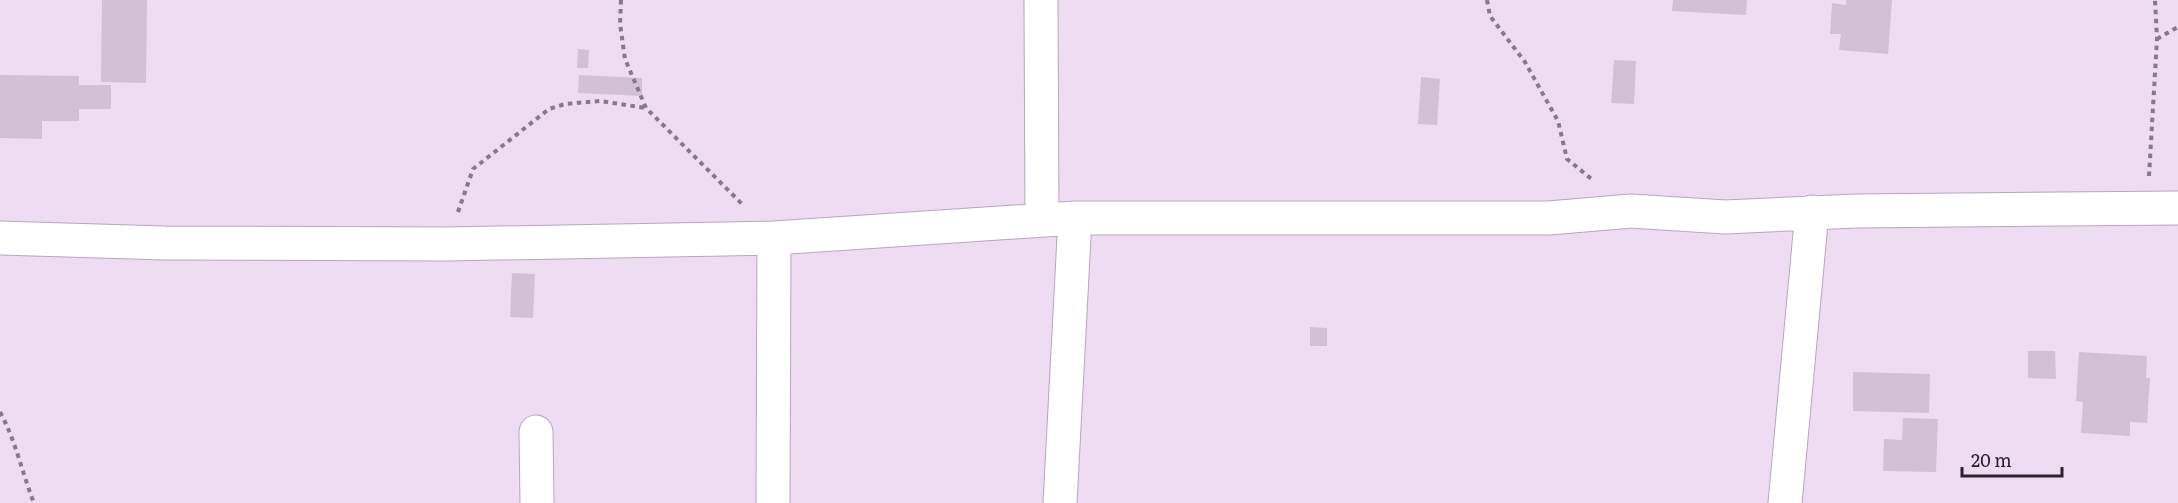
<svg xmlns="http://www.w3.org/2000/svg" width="2178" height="503" viewBox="0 0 2178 503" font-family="Literata,serif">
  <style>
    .building { fill: #d1c0d6 }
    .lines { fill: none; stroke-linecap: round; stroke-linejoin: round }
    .street-casing { stroke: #b7a6bc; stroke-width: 35 }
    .path { stroke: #867a89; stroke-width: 4; stroke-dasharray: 4.5 4.5; stroke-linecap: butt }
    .street { stroke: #fff; stroke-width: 33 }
  </style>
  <rect width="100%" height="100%" fill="#eedcf3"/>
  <path class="building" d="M102,0H147L146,83L101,82Z
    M1673,0H1747L1746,15L1672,11Z
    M1846,0H1892L1888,54L1839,50L1841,34H1830L1832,3L1846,5Z
    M578,49L589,50L588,68H577Z
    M1614,60L1636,61L1634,104L1611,103Z
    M0,75L79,76V85H111V109H79V121H42V139L0,138Z
    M579,75L642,78V96L578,93Z
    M1421,77L1440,79L1437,125L1418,124Z
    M512,273L535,274L533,318L510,317Z
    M1310,327L1327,328V346H1310Z
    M2028,351H2055L2056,379L2028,378Z
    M2079,352L2147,356L2146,378H2150L2147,423L2130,422V436L2081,433L2083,402L2076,401Z
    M1853,372L1930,374L1929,413L1853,411Z
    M1903,418L1938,419L1936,472L1883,471L1884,439L1902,440Z"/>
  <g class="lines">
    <defs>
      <path id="street" d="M1041,0L1042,219
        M0,238L164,243L447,244L774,238L1075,218H1549L1631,211L1725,217L1856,211L2178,208
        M536,432L537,503
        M773,503L774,238
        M1060,503L1075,218
        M1785,503L1812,212"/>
    </defs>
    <use href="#street" class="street-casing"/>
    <path class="path" d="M621,0L620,24L625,59L646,108L742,204
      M1487,0L1490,16L1525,62L1558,121L1567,159L1594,181
      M2157,39L2178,27
      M2149,176L2157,39L2155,0
      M458,212L473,169L549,109L565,104L600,101L646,108
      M0,412C16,441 22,473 34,503"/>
    <use href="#street" class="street"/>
  </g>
  <path d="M1962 467v9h100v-9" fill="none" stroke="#2a232c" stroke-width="3"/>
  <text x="1971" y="467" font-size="18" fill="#2a232c" stroke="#eedcf3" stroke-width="4.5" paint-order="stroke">20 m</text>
</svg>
